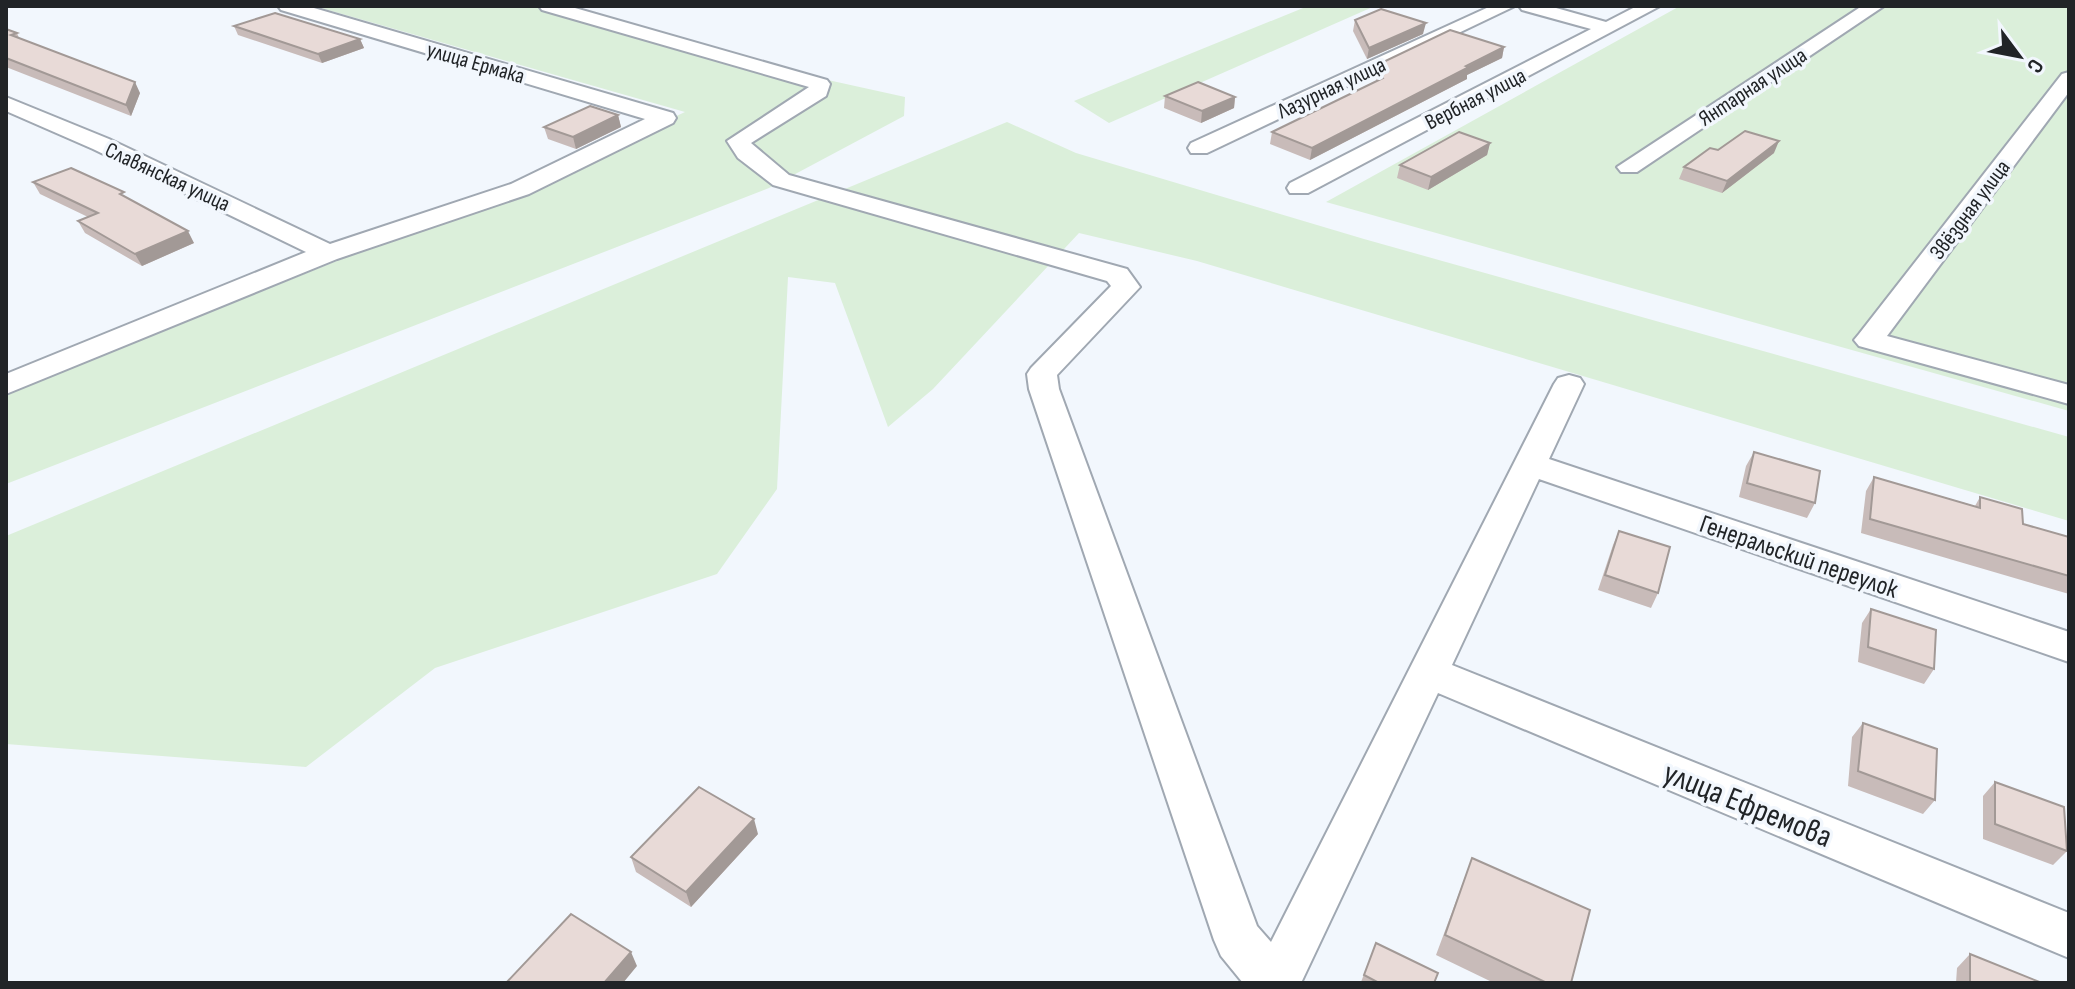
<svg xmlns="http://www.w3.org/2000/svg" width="2075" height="989" viewBox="0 0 2075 989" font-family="'Sofia Sans Condensed',sans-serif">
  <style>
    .green { fill: #dbefda }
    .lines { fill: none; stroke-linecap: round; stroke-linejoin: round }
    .minor-casing { stroke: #a0a8b2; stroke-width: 4 }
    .minor { fill: #fff; fill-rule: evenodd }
    .wall { fill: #c8bbb9 }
    .shaded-wall { fill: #a29996 }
    .building { fill: #e8dad7; stroke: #a29996; stroke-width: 2 }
    .labels { text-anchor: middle; stroke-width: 7; stroke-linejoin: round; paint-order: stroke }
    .far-street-label { font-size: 22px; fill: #212427; stroke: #f2f7fd }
    .street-label { font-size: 26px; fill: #212427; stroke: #f2f7fd }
    .near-street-label { font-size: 32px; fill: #212427; stroke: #f2f7fd }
  </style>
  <rect width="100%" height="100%" fill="#f2f7fd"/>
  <path class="green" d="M314,6H531L701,52L905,97L904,116L769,188L6,484V394L543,178L685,112Z
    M1308,6H1375L1109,123L1074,101Z
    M1680,6H2069V411L1326,202Z
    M1007,122L1076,153L1364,239L2069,437V521L1197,261L1079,233L933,389L888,427L835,283L788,277L777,489L717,574L435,668L306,767L6,744V536Z"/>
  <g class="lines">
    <defs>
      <path id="minor" d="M278,6H307L673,113L676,118L673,123L529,194L337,259L6,394V374L306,252L93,149L6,111V97L109,139L330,244L511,184L645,119L281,10Z
        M539,6H568L827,80L830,84L826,96L751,143L789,175L1127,269L1140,287L1057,375L1059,389L1257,926L1271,942L1554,384L1558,378L1569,375L1580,378L1584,384L1549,459L2069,632V662L1539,479L1452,665L2069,913V958L1438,693L1301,983H1243L1221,956L1214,940L1029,389L1027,374L1031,368L1111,286L1107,281L773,185L738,158L727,141L809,87L542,10Z
        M1491,6H1515L1207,153H1191L1188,148L1191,143Z
        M1519,6H1549L1606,22L1637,6H1660L1308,193H1290L1287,188L1290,183L1591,29L1522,10Z
        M1862,6H1884L1637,172H1621L1617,167Z
        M2069,72V92L1887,336L2069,385V404L1859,346L1854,340L1859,334L2062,74Z"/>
    </defs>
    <use href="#minor" class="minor-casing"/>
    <use href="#minor" class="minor"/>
  </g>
  <path class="wall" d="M1355,20L1423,34L1367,59L1353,31Z
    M234,26L360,39L364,48L322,63L238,35Z
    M6,29L17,33L19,38L140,93L131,116L6,67Z
    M1504,47L1502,58L1467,75V79L1310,160L1270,144L1272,132L1377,81L1375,76L1377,65Z
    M1165,96L1235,97L1234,108L1201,123L1164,108Z
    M618,115L621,127L576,149L548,139L544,127Z
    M1490,143L1487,155L1428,190L1397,178L1400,165Z
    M1718,150L1774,153L1722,193L1679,179L1684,167Z
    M33,182L127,198L194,243L142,266L85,233L78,221L88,217L40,194Z
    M1754,452L1815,503L1807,518L1739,497L1746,466Z
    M1874,477L1975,506L1980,497L2023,524L2069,537V594L1861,533L1866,491Z
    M1619,531L1658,593L1651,608L1598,590L1613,545Z
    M1871,609L1934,669L1924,684L1858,662L1862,623Z
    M1863,723L1935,800L1923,814L1848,786L1852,737Z
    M1995,782L2067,851L2053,865L1983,839V796Z
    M758,834L691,907L636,872L631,857Z
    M1472,858L1571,983H1494L1436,955Z
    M1376,943L1434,983L1361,982Z
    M1970,954L2042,983H1956L1957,968Z"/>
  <path class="shaded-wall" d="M1426,23L1423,34L1367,59L1369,48Z
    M360,39L364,48L322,63L318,54Z
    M1504,47L1502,58L1467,75V79L1310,160L1312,148Z
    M135,82L140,93L131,116L126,105Z
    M1235,97L1234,108L1201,123L1202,111Z
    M618,115L621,127L576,149L573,137Z
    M1779,141L1774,153L1722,193L1727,181Z
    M1490,143L1487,155L1428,190L1431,177Z
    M188,231L194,243L142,266L135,254Z
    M754,819L758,834L691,907L686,892Z
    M631,952L637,966L623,983H604Z"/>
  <path class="building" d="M1381,9L1426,23L1369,48L1355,20Z
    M275,13L360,39L318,54L234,26Z
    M6,29L17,33L11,35L135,82L126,105L6,58Z
    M1450,30L1504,47L1466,66L1469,67L1312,148L1272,132L1383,78L1377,65Z
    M1198,82L1235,97L1202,111L1165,96Z
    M590,106L618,115L573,137L544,127Z
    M1745,131L1779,141L1727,181L1684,167L1710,148L1718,150Z
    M1459,132L1490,143L1431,177L1400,165Z
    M71,168L124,192L120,194L188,231L135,254L78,221L98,213L33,182Z
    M1754,452L1820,471L1815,503L1747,483Z
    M1874,477L1980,508V497L2022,509L2023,524L2069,537V576L1870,519Z
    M1619,531L1670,547L1658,593L1605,575Z
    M1871,609L1936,630L1934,669L1868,647Z
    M1863,723L1937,749L1935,800L1858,771Z
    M1995,782L2064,807L2067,851L1995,824Z
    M699,787L754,819L686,892L631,857Z
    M1472,858L1590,910L1571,983H1547L1445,935Z
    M571,914L631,952L604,983H506Z
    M1376,943L1438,973L1434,983H1379L1364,975Z
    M1970,954L2042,983H1970Z"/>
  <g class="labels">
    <g class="far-street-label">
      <text transform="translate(476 62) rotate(16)" y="8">улица Ермака</text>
      <text transform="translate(1752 86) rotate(-33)" y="8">Янтарная улица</text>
      <text transform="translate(1331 87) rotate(-25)" y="8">Лазурная улица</text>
      <text transform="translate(1475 98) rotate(-27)" y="8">Вербная улица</text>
      <text transform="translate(168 176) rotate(25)" y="8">Славянская улица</text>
      <text transform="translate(1969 209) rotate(-53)" y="8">Звёздная улица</text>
    </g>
    <g class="street-label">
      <text transform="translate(1799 556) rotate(19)" y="9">Генеральский переулок</text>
    </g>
    <g class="near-street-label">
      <text transform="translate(1748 804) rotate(22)" y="11">улица Ефремова</text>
    </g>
  </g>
  <rect width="2075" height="989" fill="none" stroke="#212427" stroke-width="16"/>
  <g transform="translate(2019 56) rotate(122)" stroke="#f2f7fd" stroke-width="6" paint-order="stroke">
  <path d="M0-6L14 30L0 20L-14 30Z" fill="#212427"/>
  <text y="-12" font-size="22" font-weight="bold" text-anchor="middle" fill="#212427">С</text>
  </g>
</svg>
